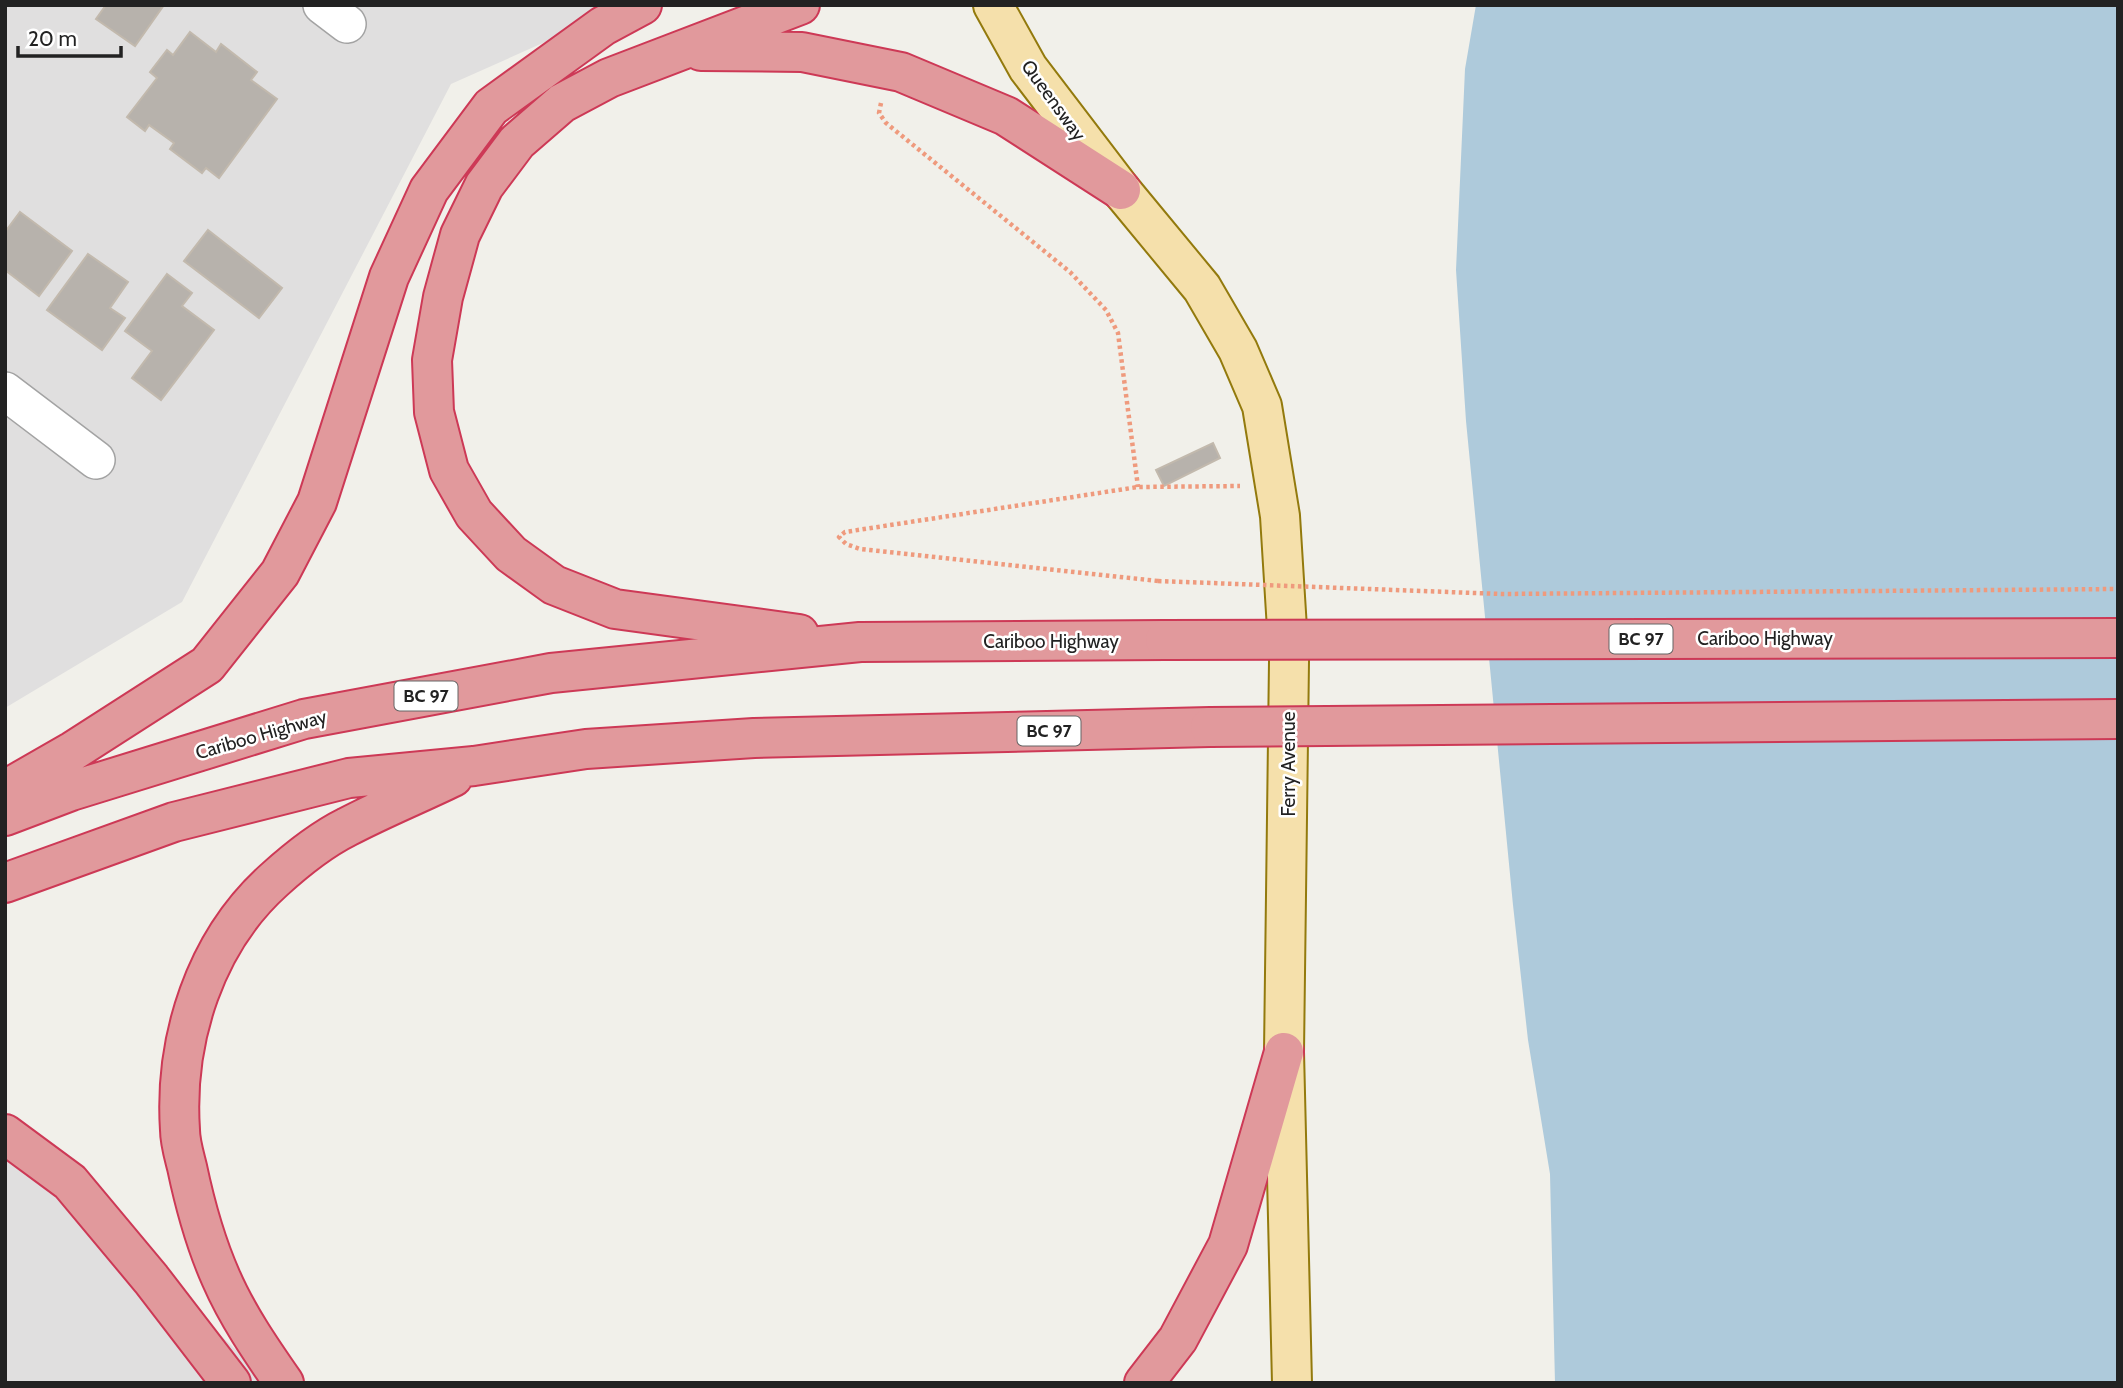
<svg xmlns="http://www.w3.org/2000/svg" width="2123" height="1388" viewBox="0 0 2123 1388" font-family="Cabin,sans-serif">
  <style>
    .residential { fill: #e0dfdf }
    .water { fill: #aecadb }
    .building { fill: #b7b2ac; stroke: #c2b9ad; stroke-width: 2 }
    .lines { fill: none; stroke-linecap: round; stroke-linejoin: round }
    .minor-casing { stroke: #a3a3a3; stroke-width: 40 }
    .major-casing { stroke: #937a0d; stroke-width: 42 }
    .highway-casing { stroke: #cd3956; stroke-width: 42 }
    .path { stroke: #ef9a7d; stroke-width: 4.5; stroke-dasharray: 3.5 3.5; stroke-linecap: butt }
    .minor { stroke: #fff; stroke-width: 37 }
    .major { stroke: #f5e0ab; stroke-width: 38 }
    .highway { stroke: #e1999c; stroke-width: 38 }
    .highway-bridge-casing { stroke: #cd3956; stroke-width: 42; stroke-linecap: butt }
    .path-bridge { stroke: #ef9a7d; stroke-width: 4.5; stroke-dasharray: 3.5 3.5; stroke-linecap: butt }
    .highway-bridge { stroke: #e1999c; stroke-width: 38 }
    .labels { text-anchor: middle; stroke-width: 5; stroke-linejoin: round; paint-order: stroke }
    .shield { fill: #fff; stroke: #646464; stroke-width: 2 }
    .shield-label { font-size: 18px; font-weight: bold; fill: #222 }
    .street-label { font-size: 19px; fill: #222; stroke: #fff }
  </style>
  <rect width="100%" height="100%" fill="#f1f0ea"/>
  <path class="residential" d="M5,5H628L451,84L182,602L5,708Z
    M5,1131L271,1383H5Z"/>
  <path class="water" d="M1476,5H2118V1383H1555L1550,1174L1528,1040L1513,905L1466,421L1456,270L1465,69Z"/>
  <path class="building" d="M106,5H164L135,46L96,19Z
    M190,32L216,52L221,44L257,72L251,80L277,99L219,178L206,168L202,173L170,149L174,143L149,125L145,131L127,117L157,78L150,72L167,50L173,55Z
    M20,212L72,251L39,296L5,270V232Z
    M208,230L282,288L259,318L184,261Z
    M88,254L128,282L110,308L125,318L102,350L47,310Z
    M167,274L192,293L182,306L214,330L161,400L132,378L152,351L125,331Z
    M1213,443L1220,458L1164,486L1156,470Z"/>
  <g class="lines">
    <defs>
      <path id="minor" d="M322,5L347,24
        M5,391L96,460"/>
      <path id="major" d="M993,5L1028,68L1121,190L1202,288L1238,350L1262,406L1280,516L1289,661L1284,1052L1292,1383"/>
      <path id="highway" d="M701,51L802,52L901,72L1006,116L1121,190
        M799,634L615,609L554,585L511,554L474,514L449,470L434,412L432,360L443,297L460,235L484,186L517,142L562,103L609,78L800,5
        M5,790L73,751L207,665L280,573L317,502L389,277L429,190L491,107L603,26L642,5
        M5,816L71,791L304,719L551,673L860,642L1165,640
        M5,883L174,822L349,778L474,766L586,749L754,738L1210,727
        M5,1134L70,1182L151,1279L231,1383
        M284,1383C261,1350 237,1315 221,1278C205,1242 195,1205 187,1167C184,1155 180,1142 180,1130C174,1039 205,942 274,880C296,860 321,840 347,827C381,809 418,794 453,777
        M1144,1383L1178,1339L1228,1245L1284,1052"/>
    </defs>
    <use href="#minor" class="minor-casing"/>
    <use href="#major" class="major-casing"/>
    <use href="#highway" class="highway-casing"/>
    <path class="path" d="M881,103L879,113L886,123L1070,272L1106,310L1118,333L1138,487
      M1158,581L860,549L846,544L839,537L845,532L1138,487L1240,486"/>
    <use href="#minor" class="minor"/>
    <use href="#major" class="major"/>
    <use href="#highway" class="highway"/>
    <defs>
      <path id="highway-bridge" d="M1165,640L2118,638
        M1210,727L2118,719"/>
    </defs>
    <use href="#highway-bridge" class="highway-bridge-casing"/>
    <path class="path-bridge" d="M1158,581L1501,594L2118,589"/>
    <use href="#highway-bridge" class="highway-bridge"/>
  </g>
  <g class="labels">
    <g class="shield">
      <rect x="1609.5" y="624.5" width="63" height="29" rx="5"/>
      <rect x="394.5" y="681.5" width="63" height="29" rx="5"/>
      <rect x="1017.5" y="716.5" width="63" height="29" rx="5"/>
    </g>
    <g class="shield-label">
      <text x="1641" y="645">BC 97</text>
      <text x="426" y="702">BC 97</text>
      <text x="1049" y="737">BC 97</text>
    </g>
    <g class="street-label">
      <text transform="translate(1054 100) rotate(54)" y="7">Queensway</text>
      <text x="1765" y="645">Cariboo Highway</text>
      <text x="1051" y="648">Cariboo Highway</text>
      <text transform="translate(261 734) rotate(-16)" y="7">Cariboo Highway</text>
      <text transform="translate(1288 764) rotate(-90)" y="7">Ferry Avenue</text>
    </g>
  </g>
  <rect width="2123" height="1388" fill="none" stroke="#222222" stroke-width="14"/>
  <path d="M18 46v10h103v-10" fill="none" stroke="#222222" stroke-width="3.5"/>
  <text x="28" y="46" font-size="21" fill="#222222" stroke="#ffffff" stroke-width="5" paint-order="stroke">20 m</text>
</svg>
